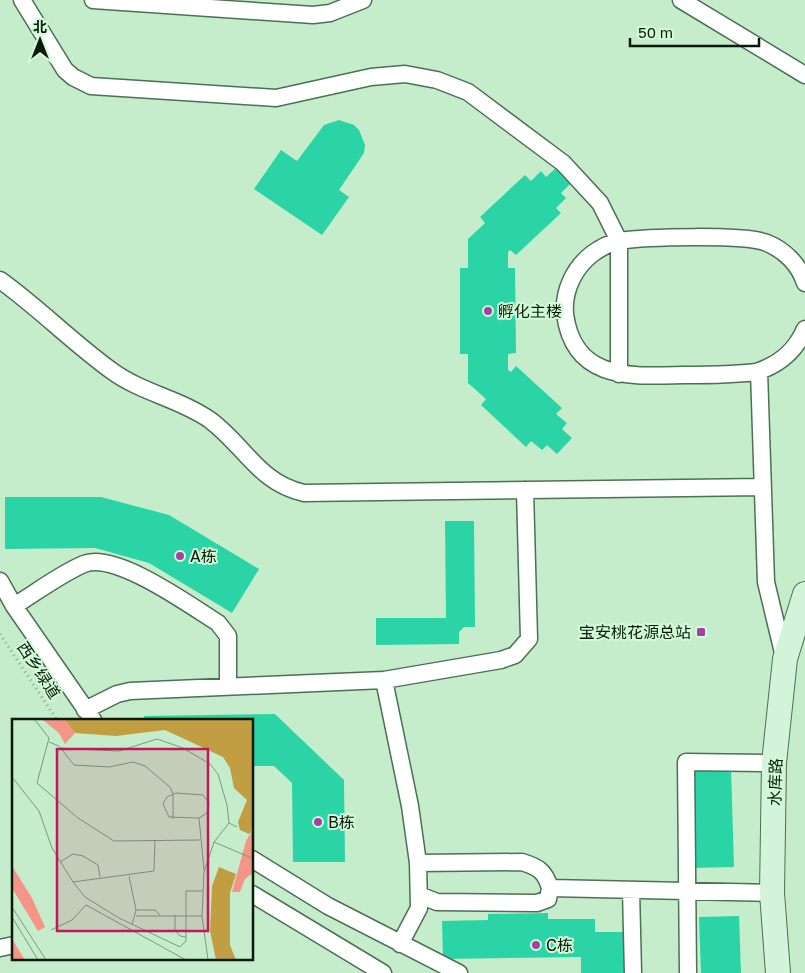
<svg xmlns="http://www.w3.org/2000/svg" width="805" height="973" viewBox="0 0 805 973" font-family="'Golos Text','Noto Sans SC',sans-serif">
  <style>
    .building { fill: #2bd4a6 }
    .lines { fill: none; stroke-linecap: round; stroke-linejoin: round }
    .street-casing { stroke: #4c7052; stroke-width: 19 }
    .secondary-casing { stroke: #4c7052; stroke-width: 26 }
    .path { stroke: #89a88d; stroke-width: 3; stroke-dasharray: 1 4; stroke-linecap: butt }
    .street { stroke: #fff; stroke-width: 16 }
    .secondary { stroke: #d3f4da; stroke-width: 24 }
    .poi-dot { fill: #a740a4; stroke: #d2fbd8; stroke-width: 2 }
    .labels { text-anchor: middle; stroke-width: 4; stroke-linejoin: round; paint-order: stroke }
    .poi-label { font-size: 16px; fill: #0c1a0e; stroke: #d2fbd8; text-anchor: start }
    .street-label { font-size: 16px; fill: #0c1a0e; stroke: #d2fbd8 }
    .inset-road { fill: none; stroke: #7b997f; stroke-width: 1 }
    .view { fill: #c2185b; fill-opacity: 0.15; stroke: #c2185b; stroke-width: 2.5 }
    .inset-edge { fill: none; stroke: #0c1a0e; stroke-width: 2.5 }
  </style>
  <rect width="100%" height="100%" fill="#c5edcb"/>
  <path class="building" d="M339,120L354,125L359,130L365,145L364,153L339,190L349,197L322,235L254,189L281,150L297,161L324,125Z
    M556,168L571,183L561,193L566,198L556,208L561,213L516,255L510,250L508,252V268H515L516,353L508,354V370L511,372L516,366L562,408L556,414L567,423L562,429L572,438L557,454L547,445L542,450L531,441L526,447L481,405L486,399L468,383V354H460V268H468V239L485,223L480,217L525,175L531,181L541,171L546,177Z
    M5,497H101L169,515L259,569L232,613L149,563L95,548L5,549Z
    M445,521H474L475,627H464L459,632V644L376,645V618H446Z
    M275,714L344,780L345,862H293L292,783L274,766H252V720H144V716Z
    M731,768L734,867L694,868L691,769Z
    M548,913V919H595V932H629L630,973H581V957L443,959L442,921L488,920V914Z
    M739,916L741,973H701L699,917Z"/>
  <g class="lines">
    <defs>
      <path id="street" d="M22,0L65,70L73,77L91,86L276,98L371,77L405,74L437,80L468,92L563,163L600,203L619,241V374
        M93,0L313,15L330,13L363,0
        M681,0L805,75
        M0,280C39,308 73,343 112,371C142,393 180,399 210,420C245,446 259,483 304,493L763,487
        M805,283C799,264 784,250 767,243C746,234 644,237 619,241C610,243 600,248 592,254C574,268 563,291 565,314C574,382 632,376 684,375C708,375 732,375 756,372C779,365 795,352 805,329
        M759,371L766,582L784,657
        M0,581L14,606L93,720
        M14,606C37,592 60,574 84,564C115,551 191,606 218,623L228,636V687
        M384,680L410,806L418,863L419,908L400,944
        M85,710L117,694L130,691L384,680L501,660L515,655L529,639L525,490
        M252,859L328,906L459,973
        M418,863L522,862C538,867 545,871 550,888
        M631,890L633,973
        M252,894L383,973
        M419,895L437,902L537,903L548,899L550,888L772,893
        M0,948L14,945
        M688,973L686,762L774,763"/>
      <path id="secondary" d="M778,973L772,893L774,763L785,659L805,594"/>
    </defs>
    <use href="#street" class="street-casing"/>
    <use href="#secondary" class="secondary-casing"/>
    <path class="path" d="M0,634L57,720"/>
    <use href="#street" class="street"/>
    <use href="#secondary" class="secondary"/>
  </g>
  <g class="poi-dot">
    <circle cx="488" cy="311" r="5"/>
    <circle cx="180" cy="556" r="5"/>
    <rect x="696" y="627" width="10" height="10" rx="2.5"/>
    <circle cx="318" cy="822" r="5"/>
    <circle cx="536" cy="945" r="5"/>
  </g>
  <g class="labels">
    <g class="poi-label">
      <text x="498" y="317">孵化主楼</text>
      <text x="190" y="562">A栋</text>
      <text x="691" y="638" text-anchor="end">宝安桃花源总站</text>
      <text x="328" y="828">B栋</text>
      <text x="546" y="951">C栋</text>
    </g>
    <g class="street-label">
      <text transform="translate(39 670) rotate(57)" y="6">西乡绿道</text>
      <text transform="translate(775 782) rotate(-88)" y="6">水库路</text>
    </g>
  </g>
  <g transform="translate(12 719)">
    <rect width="241" height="241" fill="#c5edcb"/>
    <path d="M31,1H53L63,14L53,25L47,14ZM241,110V154L233,160L228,173H220L234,122ZM0,147L20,179L33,208L26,212L0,169ZM0,220L13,241H0Z" fill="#f59588"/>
    <path d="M53,1H241V110L237,115L228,111L226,103L235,81L222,69L218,49L211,38L153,11L104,17L63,14ZM207,148L224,155L218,174V226L224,241H204L198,212L200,167Z" fill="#c19e41"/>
    <path class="inset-road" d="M23,1L37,19L25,64L66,99L102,122L188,121M37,23L47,27L62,46L97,48L121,43L133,47L158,68L161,75V100M48,29L107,32L145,20L171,29L198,45L206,55L215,86L217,104M0,58L27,92L40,129L61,163L73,178L107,199L168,228L174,222V172H190M164,74L191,76L197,84L195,94L187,99L157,98L151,85L155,78ZM187,99L192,151M202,123L242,140M48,143L61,135L71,137L86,146L88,158M117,157L124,191L120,206M61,163L142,152L143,121M0,188L34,241M124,191H143L148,196M163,196V211L168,217L174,218M124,197H190M0,198L26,241M39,211L60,201L74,186L174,241M196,241L190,197L192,153L202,123L217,104L225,108"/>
    <path class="view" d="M45,30H196V212H45Z"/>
    <rect width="241" height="241" class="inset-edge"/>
  </g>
  <g transform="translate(40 40)" stroke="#d2fbd8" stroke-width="4" paint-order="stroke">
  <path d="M0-4L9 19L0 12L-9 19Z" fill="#0c1a0e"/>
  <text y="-8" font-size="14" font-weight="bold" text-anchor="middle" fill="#0c1a0e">北</text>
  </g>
  <path d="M630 38v8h129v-8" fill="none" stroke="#0c1a0e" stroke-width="2.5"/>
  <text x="638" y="38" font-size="15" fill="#0c1a0e" stroke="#d2fbd8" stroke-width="4" paint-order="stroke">50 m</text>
</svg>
